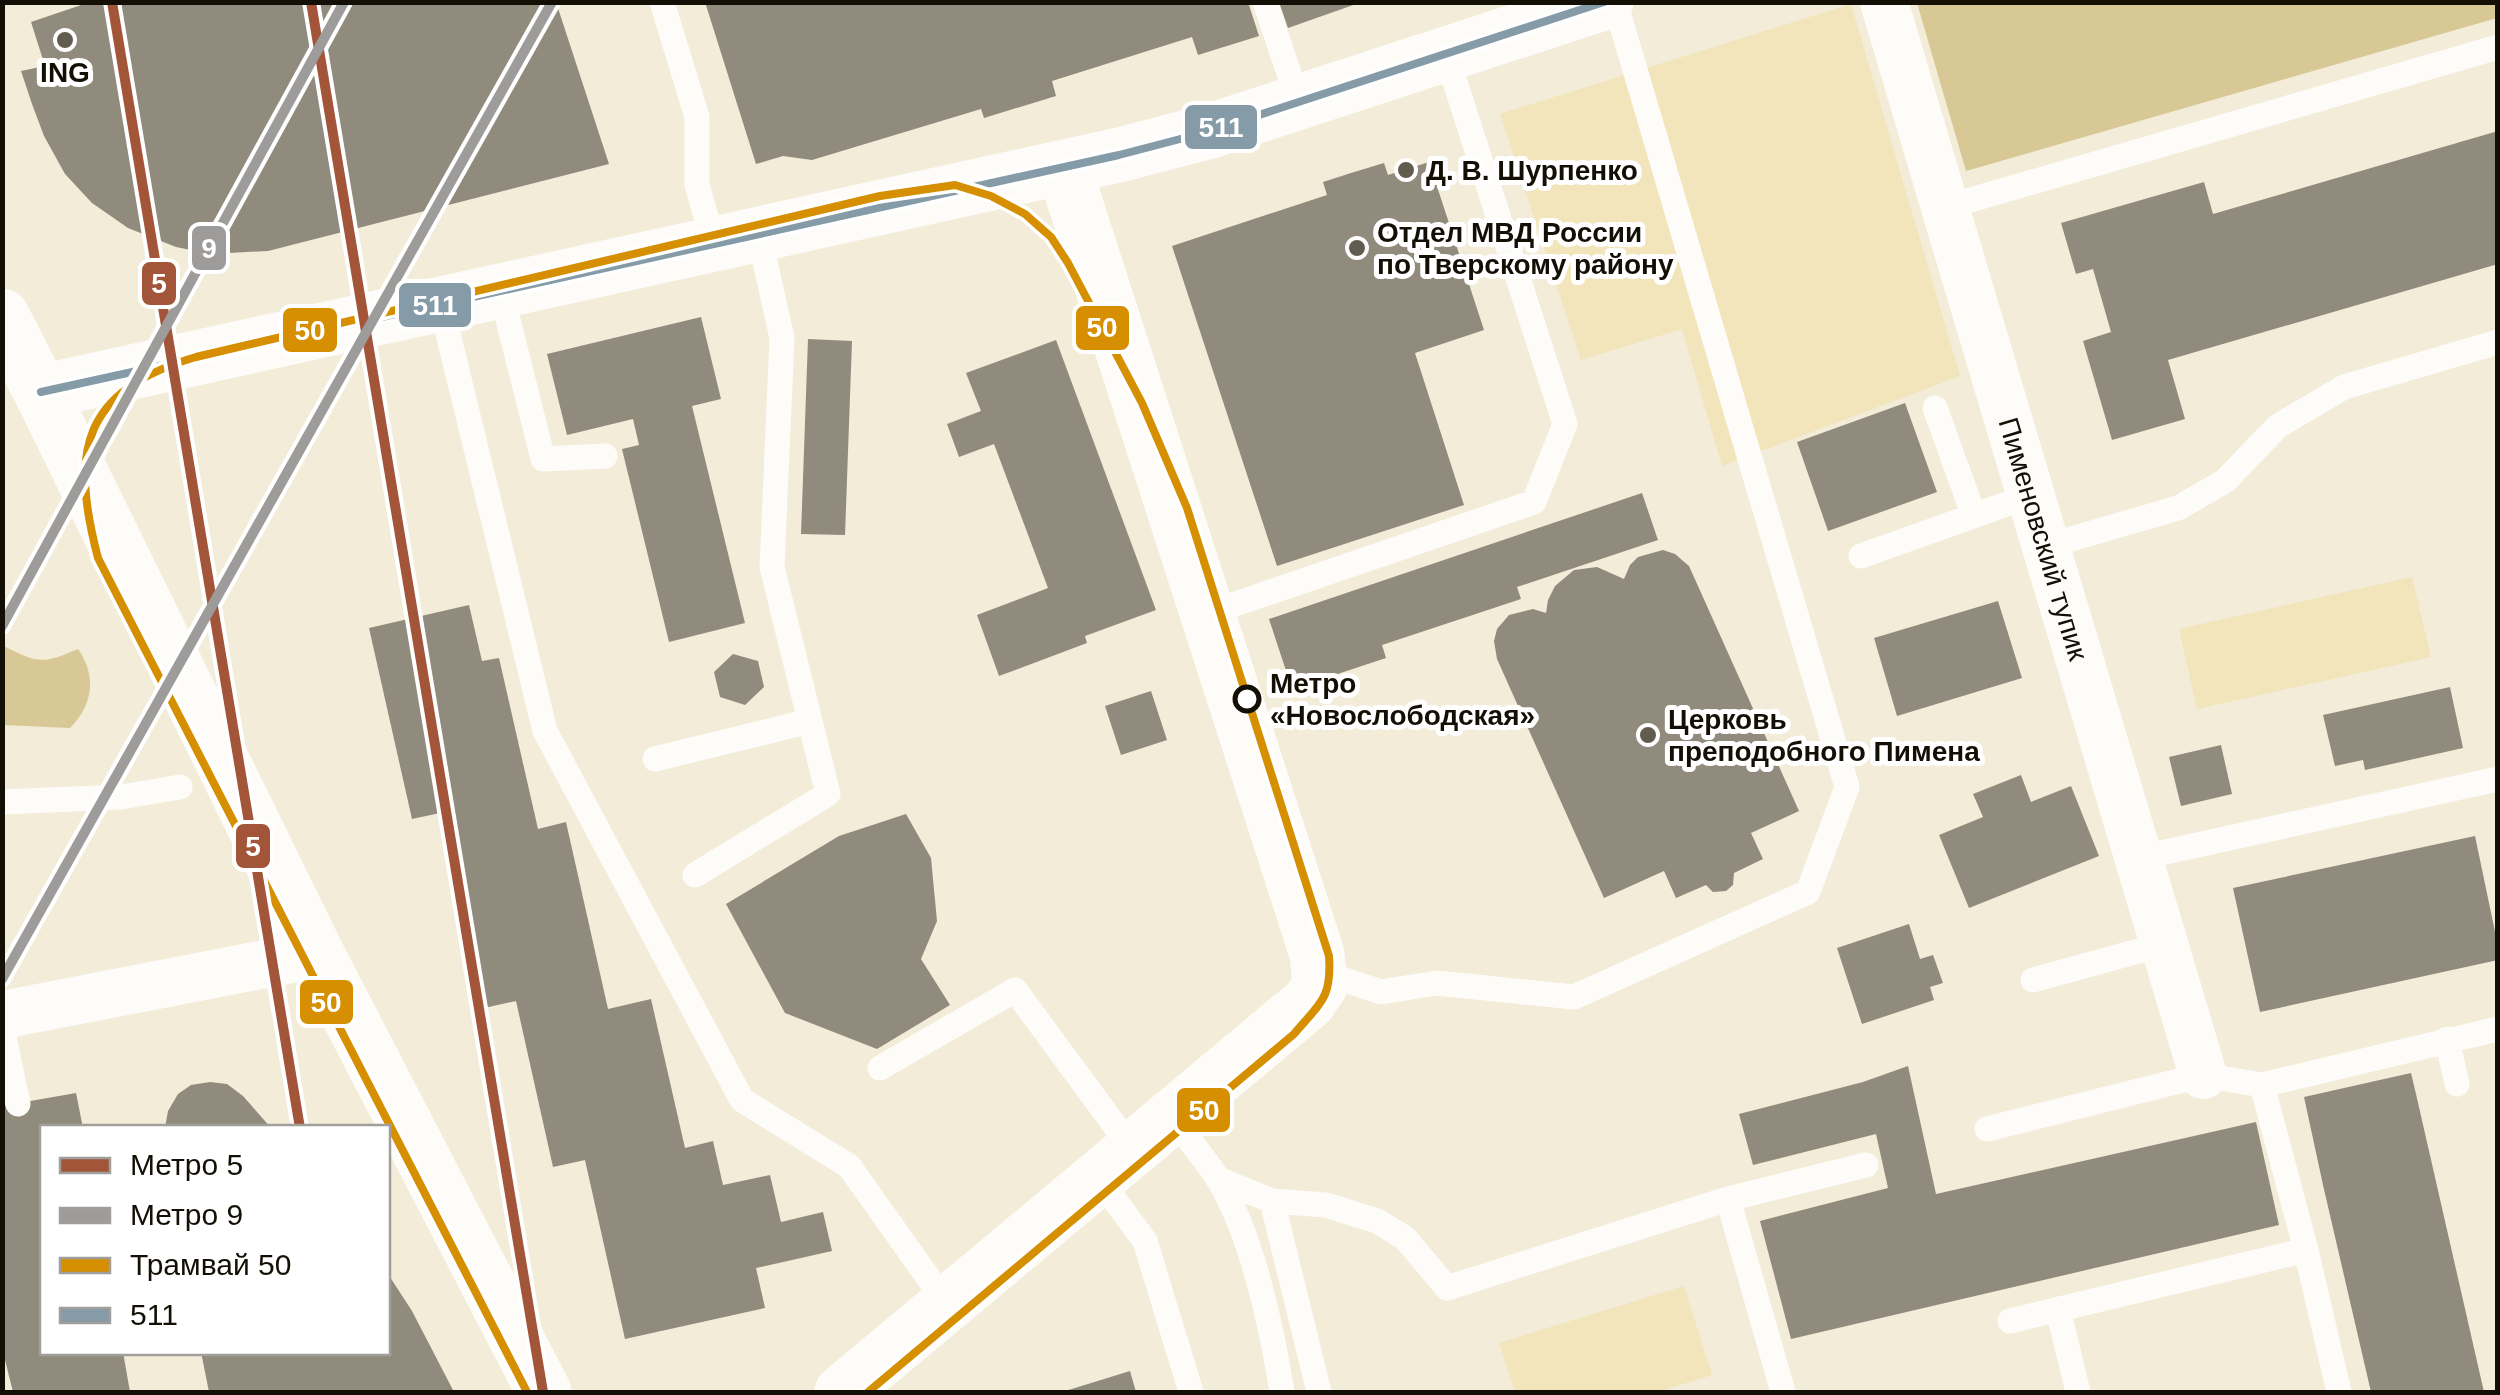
<svg xmlns="http://www.w3.org/2000/svg" width="2500" height="1395" viewBox="0 0 2500 1395" font-family="Helvetica,sans-serif">
  <style>
    .green { fill: #f2e5bb }
    .forest { fill: #d7c896 }
    .building { fill: #908b7d }
    .lines { fill: none; stroke-linecap: round; stroke-linejoin: round }
    .service { stroke: #fdfcf9; stroke-width: 25 }
    .minor { stroke: #fdfcf9; stroke-width: 48 }
    .tertiary { stroke: #fdfcf9; stroke-width: 55 }
    .secondary { stroke: #fdfcf9; stroke-width: 55 }
    .bus-1-casing { stroke: #fff; stroke-width: 15 }
    .bus-1 { stroke: #859ba7; stroke-width: 8 }
    .tram-1-casing { stroke: #fff; stroke-width: 15 }
    .tram-1 { stroke: #d58f01; stroke-width: 8 }
    .metro-1-casing { stroke: #fff; stroke-width: 18 }
    .metro-2-casing { stroke: #fff; stroke-width: 18 }
    .metro-1 { stroke: #a35539; stroke-width: 10 }
    .metro-2 { stroke: #9e9c9b; stroke-width: 10 }
    .poi-dot { fill: #615c4e; stroke: #fff; stroke-width: 4 }
    .stop-dot { fill: #fff; stroke: #130f04; stroke-width: 5 }
    .labels { text-anchor: middle; stroke-width: 10; stroke-linejoin: round; paint-order: stroke }
    .poi-label { font-size: 28px; font-weight: bold; fill: #130f04; stroke: #fff; text-anchor: start }
    .street-label { font-size: 28px; fill: #130f04; stroke: #fff }
    .stop-label { font-size: 28px; font-weight: bold; fill: #130f04; stroke: #fff; text-anchor: start }
    .line-badge { stroke: #fff; stroke-width: 4 }
    .badge-label { font-size: 28px; text-anchor: middle; font-weight: bold; fill: #fff }
  </style>
  <rect width="100%" height="100%" fill="#f2ecd8"/>
  <path class="green" d="M1851,4L1960,376L1722,466L1682,329L1581,360L1500,114Z
    M2412,577L2431,657L2197,709L2179,629Z
    M1684,1286L1712,1375L1658,1392H1515L1499,1343Z"/>
  <path class="forest" d="M2497,2V18L1966,171L1917,3Z
    M2,645C37,663 41,665 78,649C97,676 93,705 70,728L3,725Z"/>
  <path class="building" d="M90,2H556L609,164L268,251L210,254L176,247L128,228L92,203L65,174L44,136L32,104L21,71L45,66L31,22Z
    M705,2H1248L1259,36L1198,55L1192,37L1052,81L1056,96L984,118L981,109L812,160L783,156L756,164Z
    M1279,2H1359V3L1288,28Z
    M2498,131V264L2168,360L2185,419L2112,440L2083,341L2111,332L2093,269L2076,274L2061,223L2204,182L2213,214Z
    M1429,162L1484,330L1415,353L1464,505L1277,566L1172,246L1327,195L1323,182L1351,173L1384,163L1388,175Z
    M701,317L721,399L692,406L745,623L669,642L622,449L639,445L633,419L567,435L547,354Z
    M808,339L852,341L845,535L801,534Z
    M1056,340L1156,610L1085,636L1087,643L999,676L977,615L1048,588L994,444L959,457L947,424L981,411L966,373Z
    M1905,403L1937,492L1828,531L1797,442Z
    M1642,493L1658,540L1517,587L1521,599L1382,645L1386,658L1292,689L1269,619Z
    M1663,550L1675,554L1689,566L1799,811L1751,833L1763,859L1734,873L1733,885L1726,891L1713,892L1706,885L1676,898L1664,871L1604,898L1497,659L1494,641L1497,629L1509,615L1533,609L1546,613L1548,600L1555,586L1574,570L1597,567L1624,579L1630,565L1638,557Z
    M1998,601L2022,678L1897,716L1874,638Z
    M469,605L482,661L499,658L538,829L566,822L608,1009L651,999L685,1148L713,1141L723,1185L770,1175L781,1222L823,1212L832,1251L756,1268L765,1308L625,1339L585,1160L553,1167L516,1001L484,1008L440,813L412,819L369,628Z
    M733,654L758,661L764,687L745,705L720,697L714,672Z
    M2450,687L2463,748L2365,770L2363,760L2335,766L2323,715Z
    M1151,691L1167,740L1121,755L1105,706Z
    M2221,745L2232,794L2181,806L2169,757Z
    M2021,775L2031,802L2071,786L2099,856L1969,908L1939,835L1983,817L1973,794Z
    M906,814L931,858L937,921L921,959L950,1005L877,1049L785,1013L726,904L839,836Z
    M2475,836L2498,946V960L2260,1012L2233,888Z
    M1909,924L1920,959L1933,955L1943,983L1930,987L1934,1000L1862,1024L1837,948Z
    M1908,1066L1936,1194L2256,1122L2279,1225L1791,1339L1760,1221L1888,1188L1876,1134L1753,1165L1739,1114L1863,1082Z
    M2411,1073L2416,1094L2484,1392H2371L2323,1185L2304,1097Z
    M210,1082L227,1084L243,1096L271,1128H165L168,1111L178,1094L191,1085Z
    M76,1093L83,1128H42V1352H123L130,1392H13L2,1348V1106Z
    M388,1274L412,1311L454,1392H209L201,1352H388Z
    M1130,1371L1136,1392H1062Z"/>
  <g class="lines">
    <path class="service" d="M662,2L697,117V185L714,245
      M1265,2L1299,103
      M1943,208L2498,47
      M501,292L543,459L605,456
      M441,305L545,731L742,1100L849,1166L947,1304
      M1935,408L1974,516
      M2047,546L2178,508L2225,481L2278,426L2344,387L2498,342
      M1861,556L2032,495
      M1209,613L1534,502L1565,424L1446,54
      M655,759L810,721L772,567L782,338L759,235
      M2,802L121,797L180,787
      M2138,858L2498,779
      M695,875L828,794L810,721
      M1321,972L1381,992L1437,983L1574,997L1808,892L1847,787L1615,2
      M2033,980L2164,944
      M2,1027L18,1104
      M2447,1039L2457,1084
      M880,1068L1015,990L1133,1150
      M2262,1085L2498,1029
      M1172,1118C1187,1138 1205,1158 1218,1179C1252,1234 1272,1329 1282,1392
      M1987,1129L2203,1075L2262,1085L2306,1250L2339,1392
      M1099,1179L1145,1241L1191,1392
      M1218,1179L1272,1201L1326,1205L1377,1221L1405,1238L1447,1288L1728,1199L1783,1392
      M1728,1199L1866,1165
      M1272,1201L1319,1392
      M2058,1309L2078,1392
      M2010,1321L2306,1250"/>
    <g class="minor">
      <path id="s1" d="M1884,2L2203,1075"/>
      <path d="M2,1015L317,954"/>
    </g>
    <path class="tertiary" d="M41,392L317,954L544,1392
      M842,1392L1308,1003L1320,986L1317,954L1064,168"/>
    <path class="secondary" d="M2,316L41,392L1119,155L1207,132L1606,2"/>
    <defs>
      <path id="bus-1" d="M41,392L1119,155L1207,132L1604,2"/>
    </defs>
    <use href="#bus-1" class="bus-1-casing"/>
    <use href="#bus-1" class="bus-1"/>
    <defs>
      <path id="tram-1" d="M527,1392L98,558C70,451 81,391 196,357L880,196L955,185L991,196L1025,214L1051,237L1068,263L1142,403L1187,508L1329,956C1332,999 1320,1003 1294,1034L868,1392"/>
    </defs>
    <use href="#tram-1" class="tram-1-casing"/>
    <use href="#tram-1" class="tram-1"/>
    <defs>
      <path id="metro-1" d="M112,2L300,1128
        M311,2L543,1392"/>
      <path id="metro-2" d="M2,626L344,2
        M2,979L552,2"/>
    </defs>
    <use href="#metro-1" class="metro-1-casing"/>
    <use href="#metro-2" class="metro-2-casing"/>
    <use href="#metro-1" class="metro-1"/>
    <use href="#metro-2" class="metro-2"/>
  </g>
  <g class="poi-dot">
    <circle cx="65" cy="40" r="10"/>
    <circle cx="1406" cy="170" r="10"/>
    <circle cx="1357" cy="248" r="10"/>
    <circle cx="1648" cy="735" r="10"/>
  </g>
  <circle class="stop-dot" cx="1247" cy="699" r="12"/>
  <g class="labels">
    <g class="poi-label">
      <text x="65" y="82" text-anchor="middle">ING</text>
      <text x="1426" y="180">Д. В. Шурпенко</text>
      <text x="1377" y="242">Отдел МВД России<tspan x="1377" dy="32">по Тверскому району</tspan></text>
      <text x="1668" y="729">Церковь<tspan x="1668" dy="32">преподобного Пимена</tspan></text>
    </g>
    <g class="street-label">
      <text dy="10" stroke="none"><textPath href="#s1" startOffset="560">Пименовский тупик</textPath></text>
    </g>
    <g class="stop-label">
      <text x="1270" y="693">Метро<tspan x="1270" dy="32">«Новослободская»</tspan></text>
    </g>
  </g>
  <g class="line-badge">
    <rect x="1183" y="103" width="76" height="48" rx="10" fill="#859ba7"/>
    <rect x="190" y="224" width="38" height="48" rx="10" fill="#9e9c9b"/>
    <rect x="140" y="260" width="38" height="47" rx="10" fill="#a35539"/>
    <rect x="397" y="281" width="76" height="48" rx="10" fill="#859ba7"/>
    <rect x="1074" y="304" width="57" height="48" rx="10" fill="#d58f01"/>
    <rect x="281" y="306" width="58" height="48" rx="10" fill="#d58f01"/>
    <rect x="234" y="822" width="38" height="48" rx="10" fill="#a35539"/>
    <rect x="298" y="978" width="57" height="48" rx="10" fill="#d58f01"/>
    <rect x="1175" y="1086" width="57" height="48" rx="10" fill="#d58f01"/>
  </g>
  <g class="badge-label">
    <text x="1221" y="137">511</text>
    <text x="209" y="258">9</text>
    <text x="159" y="293">5</text>
    <text x="435" y="315">511</text>
    <text x="1102" y="337">50</text>
    <text x="310" y="340">50</text>
    <text x="253" y="856">5</text>
    <text x="326" y="1012">50</text>
    <text x="1204" y="1120">50</text>
  </g>
  <rect width="2500" height="1395" fill="none" stroke="#130f04" stroke-width="10"/>
  <rect x="40" y="1125" width="350" height="230" fill="#ffffff" stroke="#a19f9b" stroke-width="2.5"/>
  <rect x="60" y="1158" width="50" height="15" fill="#a35539" stroke="#a19f9b" stroke-width="2.5"/>
  <text x="130" y="1175" font-size="30" fill="#130f04">Метро 5</text>
  <rect x="60" y="1208" width="50" height="15" fill="#9e9c9b" stroke="#a19f9b" stroke-width="2.5"/>
  <text x="130" y="1225" font-size="30" fill="#130f04">Метро 9</text>
  <rect x="60" y="1258" width="50" height="15" fill="#d58f01" stroke="#a19f9b" stroke-width="2.5"/>
  <text x="130" y="1275" font-size="30" fill="#130f04">Трамвай 50</text>
  <rect x="60" y="1308" width="50" height="15" fill="#859ba7" stroke="#a19f9b" stroke-width="2.5"/>
  <text x="130" y="1325" font-size="30" fill="#130f04">511</text>
</svg>
